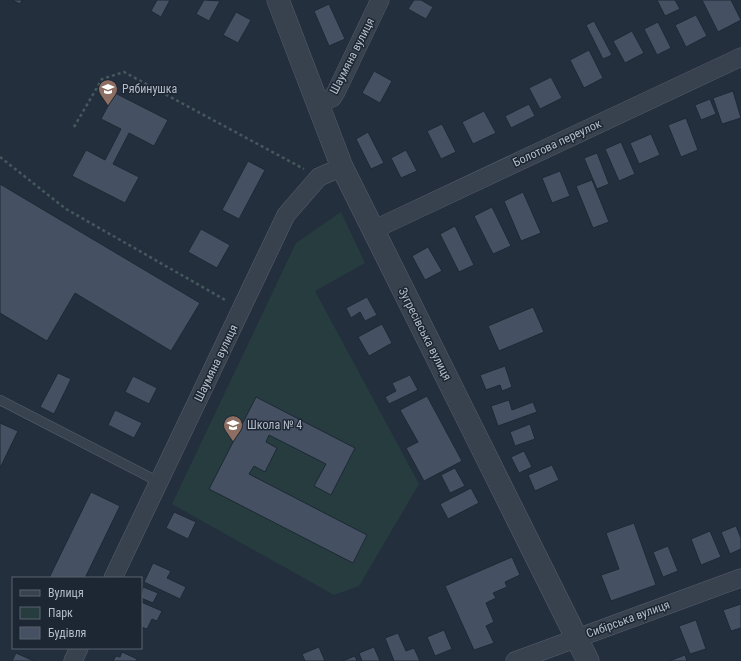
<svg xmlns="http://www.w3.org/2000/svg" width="741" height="661" viewBox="0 0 741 661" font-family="'Roboto Condensed',sans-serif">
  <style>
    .green { fill: #263c3f }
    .building { fill: #455162; stroke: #1f2835 }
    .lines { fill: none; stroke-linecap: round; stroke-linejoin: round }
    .service-casing { stroke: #565f6c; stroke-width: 10 }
    .minor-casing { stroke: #565f6c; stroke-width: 19 }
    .tertiary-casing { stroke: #565f6c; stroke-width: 23 }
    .path { stroke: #44595c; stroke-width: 2.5; stroke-dasharray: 3 3; stroke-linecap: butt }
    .service { stroke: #38414e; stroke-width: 9 }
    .minor { stroke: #38414e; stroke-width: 18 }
    .tertiary { stroke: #38414e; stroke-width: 22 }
    .labels { text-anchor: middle; stroke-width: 3; stroke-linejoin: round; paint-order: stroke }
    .street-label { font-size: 12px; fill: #b4bcc9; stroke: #1d2633 }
    .poi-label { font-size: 12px; fill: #b4bcc9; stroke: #1d2633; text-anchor: start }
  </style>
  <rect width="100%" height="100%" fill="#242f3e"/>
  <path class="green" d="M341,212L365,263L315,291L419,484L359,586L334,595L172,504L296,243Z"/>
  <path class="building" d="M12,0H22L20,4Z
    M157,0H170L161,17L151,11Z
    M204,0L220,1L209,21L196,14Z
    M414,0H421L433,7L426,19L408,9Z
    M657,0H675L680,9L665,16Z
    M702,0H731L741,20L718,32Z
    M329,4L345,39L329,46L314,11Z
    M236,12L251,20L238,43L223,35Z
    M696,15L707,36L686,47L675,25Z
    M594,21L612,55L603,59L586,25Z
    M658,22L671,48L657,55L644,29Z
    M632,31L644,53L625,63L613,41Z
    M589,50L603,78L584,88L570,60Z
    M374,71L392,81L380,103L362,93Z
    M551,77L562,98L540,109L529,88Z
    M733,91L741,118L722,124L713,98Z
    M115,93L168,120L154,146L129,133L113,164L139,177L125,203L72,176L86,150L105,160L121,129L101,119Z
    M710,99L716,114L701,120L695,105Z
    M529,104L535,116L511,128L505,116Z
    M484,111L496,133L473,144L462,122Z
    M686,118L698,150L681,157L668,125Z
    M442,124L456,152L441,159L427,131Z
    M368,132L384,163L371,169L356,139Z
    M651,134L660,155L639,164L630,143Z
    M621,142L635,174L619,181L605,149Z
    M406,150L417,171L401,178L391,158Z
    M597,153L609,184L597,189L584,158Z
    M248,161L265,170L239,219L222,210Z
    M560,171L570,196L552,203L542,178Z
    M592,180L609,222L593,228L576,186Z
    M0,184L200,303L171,351L75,293L47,341L0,313Z
    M523,192L541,233L521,241L504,201Z
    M492,207L511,246L493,254L474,216Z
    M455,226L474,265L459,272L440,234Z
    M201,229L230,245L217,268L188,252Z
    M428,247L442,271L425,280L412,256Z
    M367,297L377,315L365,321L360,312L351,318L346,308Z
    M533,307L544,332L499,351L488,326Z
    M382,324L392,343L369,356L358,337Z
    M505,366L512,387L502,391L500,385L486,390L480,375Z
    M58,373L71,379L54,414L40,407Z
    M410,375L418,390L389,404L385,397L396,391L392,383Z
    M133,376L157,388L149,404L125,392Z
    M427,396L462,461L424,481L406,448L418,442L400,410Z
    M256,397L355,448L331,495L314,486L326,464L269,435L266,442L277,448L265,472L254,466L249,474L367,535L353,563L209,489Z
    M509,400L512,410L533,402L537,412L498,426L491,406Z
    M115,410L142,423L134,438L108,425Z
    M0,423L18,431L0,468Z
    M530,424L535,439L515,446L510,432Z
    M524,451L532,467L519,473L511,457Z
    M552,465L559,480L535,491L528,475Z
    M455,468L465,486L450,493L441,475Z
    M471,488L479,503L448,519L440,504Z
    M91,492L120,506L85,578H49Z
    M174,512L196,522L188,539L166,528Z
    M634,523L656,585L611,601L601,575L619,569L606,533Z
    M736,526L741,538V549L730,554L721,532Z
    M710,531L721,557L701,565L691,539Z
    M668,546L678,571L663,577L653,552Z
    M512,557L520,575L505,582L507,587L493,593L496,598L486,603L494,622L486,626L494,643L474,650L445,586Z
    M153,563L171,571L167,578L186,587L180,599L144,582Z
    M143,587L158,593L153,603L141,598Z
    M141,602L162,611L157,621L152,619L147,629L141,627Z
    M741,604V628L731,631L723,610Z
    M696,620L706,649L690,654L679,626Z
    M444,630L452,649L435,656L427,637Z
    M398,633L406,651L414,648L420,661H394L385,638Z
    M319,647L325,661H305L302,654Z
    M374,647L380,661H362L359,653Z
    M122,652L137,659L136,661H113L116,656L120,657Z
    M16,653L34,661H12Z
    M685,655L687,661H669Z
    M355,656L357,661H342Z"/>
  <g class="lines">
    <defs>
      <path id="service" d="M0,400L159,482"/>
      <path id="minor" d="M317,105L332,98L336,92L380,0
        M373,230L741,57
        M113,578L286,215L319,177L342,167
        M73,661L79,648
        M515,661L741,578"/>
      <path id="tertiary" d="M278,0L342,167L588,661"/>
    </defs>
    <use href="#service" class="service-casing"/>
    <use href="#minor" class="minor-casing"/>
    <use href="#tertiary" class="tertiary-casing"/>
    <path class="path" d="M74,127L102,79L124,72L304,169
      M0,157L66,209L227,301"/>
    <use href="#service" class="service"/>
    <use href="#minor" class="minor"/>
    <use href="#tertiary" class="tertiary"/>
  </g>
  <defs>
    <symbol id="school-pin" viewBox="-11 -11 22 30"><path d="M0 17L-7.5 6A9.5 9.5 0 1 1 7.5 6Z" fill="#8d6e63" stroke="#1d2633"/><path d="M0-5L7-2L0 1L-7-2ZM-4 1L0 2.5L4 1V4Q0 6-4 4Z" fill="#fff"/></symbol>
  </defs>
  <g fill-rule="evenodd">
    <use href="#school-pin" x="97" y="78" width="22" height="30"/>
    <use href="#school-pin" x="222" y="414" width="22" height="30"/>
  </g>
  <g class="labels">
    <g class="street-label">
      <text transform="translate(352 56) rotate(-63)" y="4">Шаумяна вулиця</text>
      <text transform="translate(557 143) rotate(-25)" y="4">Болотова переулок</text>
      <text transform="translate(425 334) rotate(63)" y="4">Зугресівська вулиця</text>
      <text transform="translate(216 363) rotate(-64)" y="4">Шаумяна вулиця</text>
      <text transform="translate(628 619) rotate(-20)" y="4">Сибірська вулиця</text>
    </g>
    <g class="poi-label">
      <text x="122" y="93">Рябинушка</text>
      <text x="247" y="429">Школа № 4</text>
    </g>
  </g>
  <rect x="12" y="577" width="130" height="72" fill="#1d2633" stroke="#59626f"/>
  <rect x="20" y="590" width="20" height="6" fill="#38414e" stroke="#59626f"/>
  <text x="48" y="597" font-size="12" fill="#b4bcc9">Вулиця</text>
  <rect x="20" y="607" width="20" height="12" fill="#263c3f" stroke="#59626f"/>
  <text x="48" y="617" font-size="12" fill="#b4bcc9">Парк</text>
  <rect x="20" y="627" width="20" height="12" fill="#455162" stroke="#59626f"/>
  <text x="48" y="637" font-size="12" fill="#b4bcc9">Будівля</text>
</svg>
